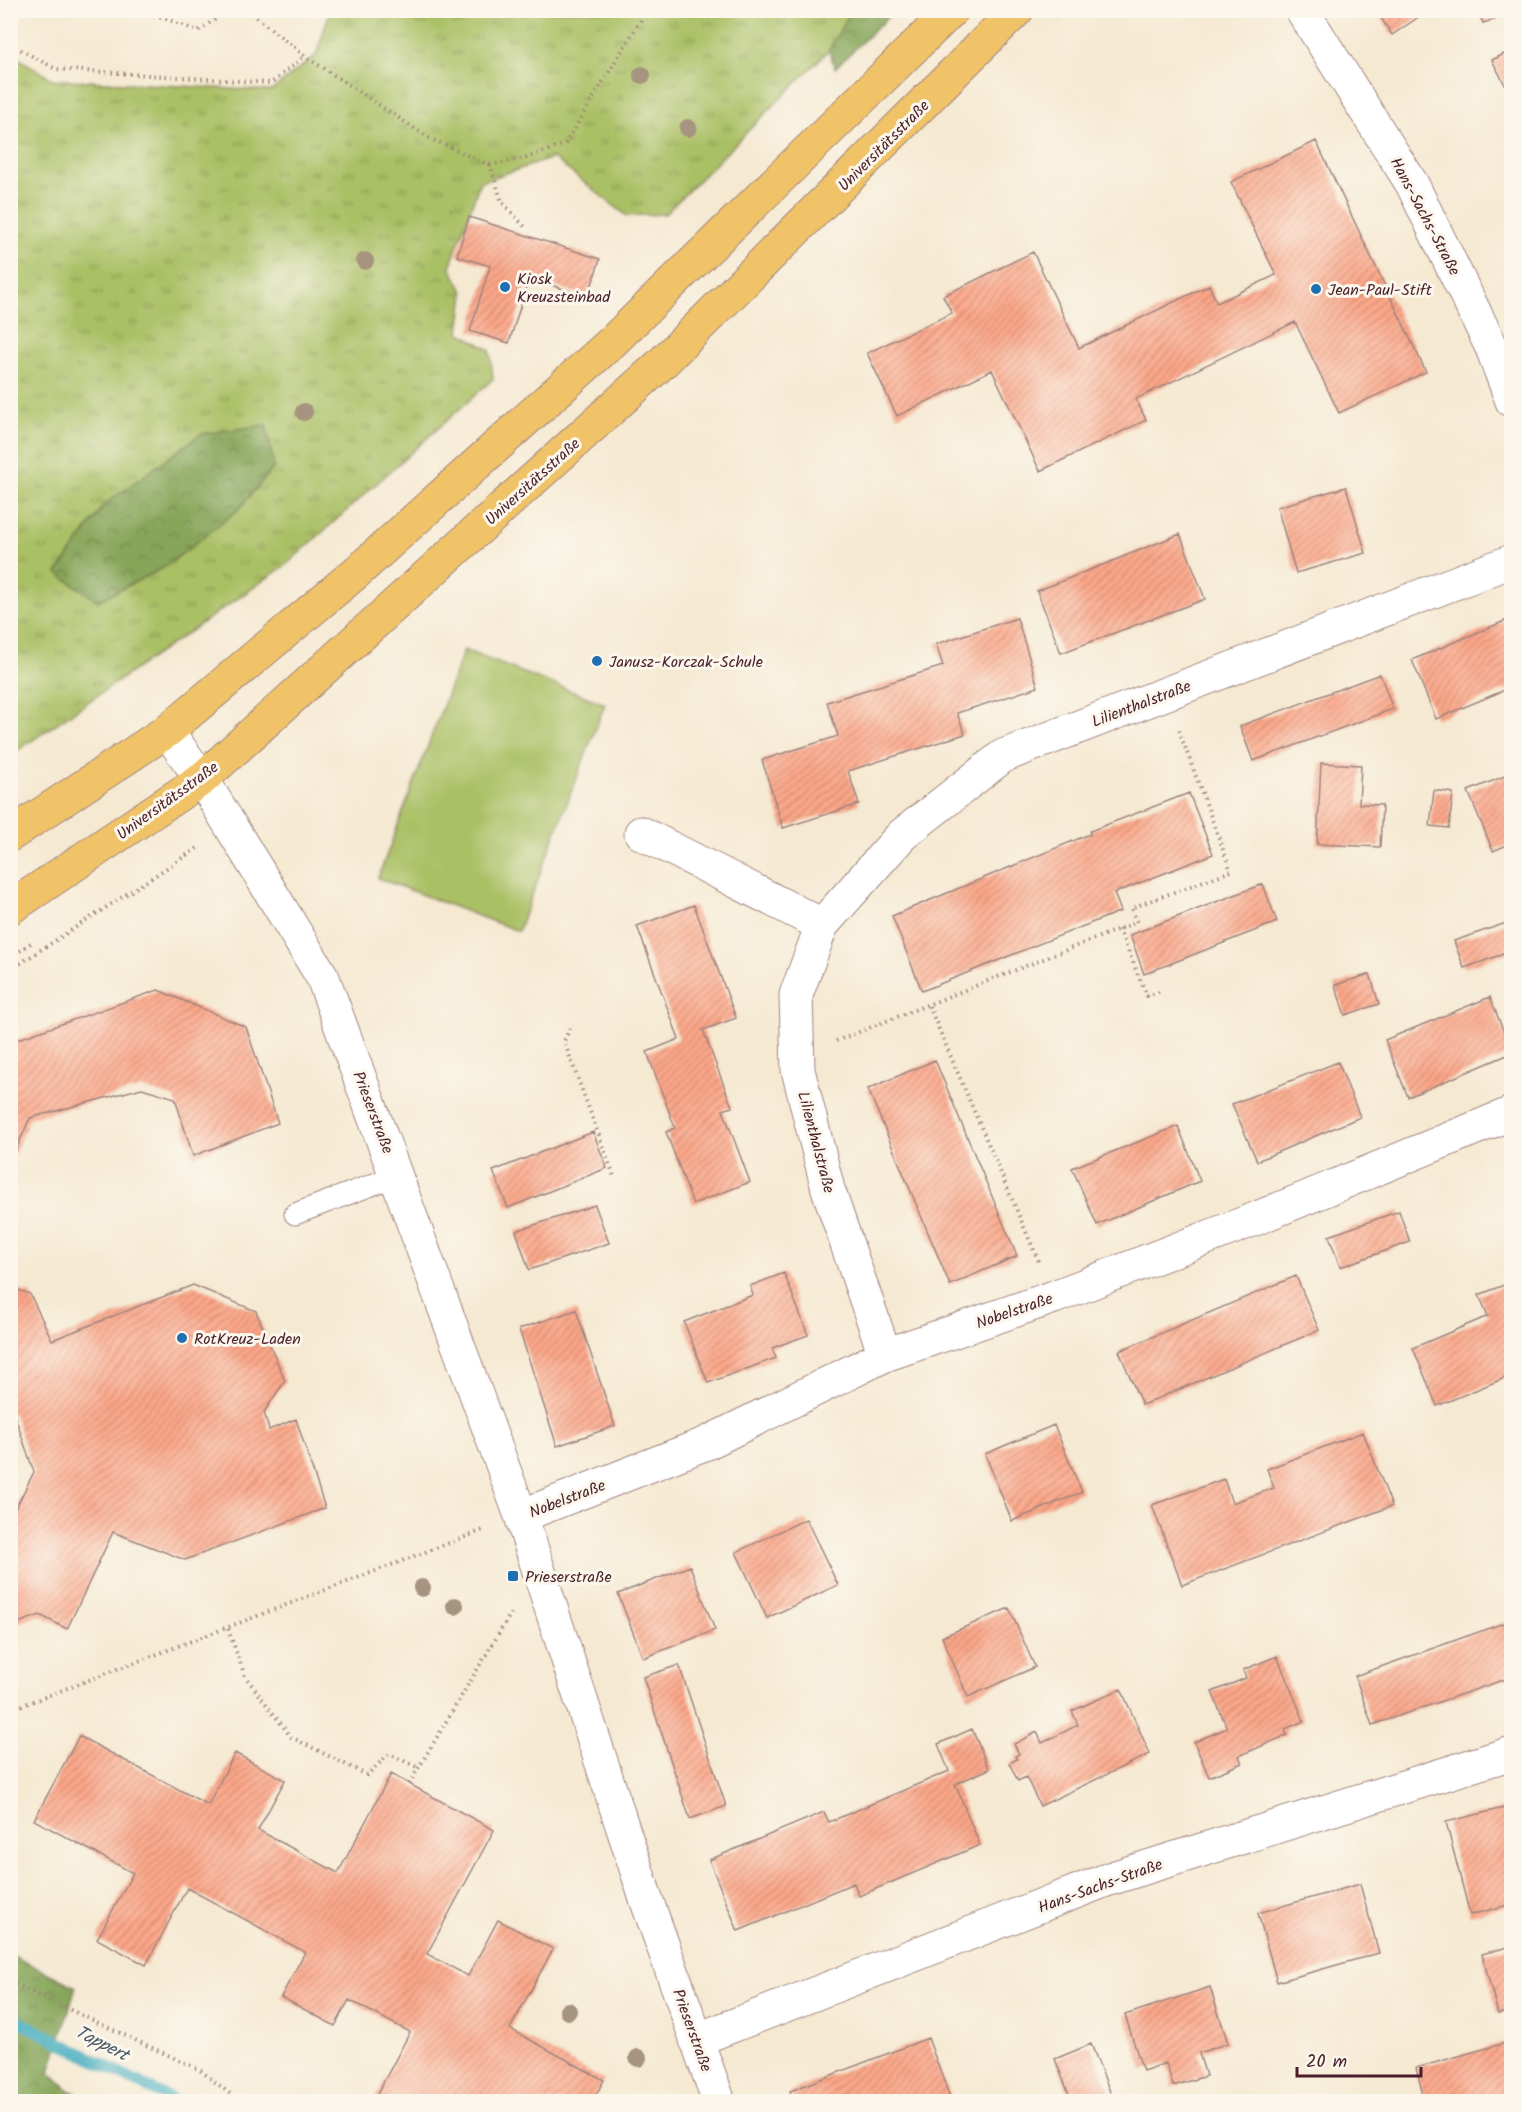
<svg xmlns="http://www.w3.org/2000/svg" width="1522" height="2112" viewBox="0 0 1522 2112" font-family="Kalam,sans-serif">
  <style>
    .grass { fill: url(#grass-tufts); stroke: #7a7048; stroke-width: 1.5 }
    .forest { fill: url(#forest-crowns); stroke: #686242; stroke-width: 1.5 }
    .garden { fill: #aac065; stroke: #7a7048; stroke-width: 1.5 }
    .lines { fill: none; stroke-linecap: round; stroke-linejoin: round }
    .stream { stroke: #40acbe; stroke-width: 12 }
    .building { fill: url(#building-hatch) }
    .lane-casing { stroke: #a0847e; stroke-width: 23 }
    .street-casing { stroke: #a0847e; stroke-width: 35 }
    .primary-casing { stroke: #a0847e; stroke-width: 35 }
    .path { stroke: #a0847e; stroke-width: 4; stroke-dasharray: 1.5 4.5; stroke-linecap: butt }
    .lane { stroke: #fff; stroke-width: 21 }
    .street { stroke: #fff; stroke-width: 33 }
    .primary { stroke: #f0c369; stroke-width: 33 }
    .tree { fill: #a79480 }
    .poi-dot { fill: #1f6fb2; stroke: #fbf7ec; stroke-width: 2 }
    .labels { text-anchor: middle; stroke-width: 6; stroke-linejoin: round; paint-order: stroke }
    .street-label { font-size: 16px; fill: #4a1f2b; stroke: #fbf7ec }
    .poi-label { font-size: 16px; fill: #4a1f2b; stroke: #fbf7ec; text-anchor: start }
    .water-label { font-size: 18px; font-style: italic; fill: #465766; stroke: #fbf7ec }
  </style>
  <defs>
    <pattern id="grass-tufts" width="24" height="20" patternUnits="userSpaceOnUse" patternTransform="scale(1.5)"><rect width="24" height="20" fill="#aac065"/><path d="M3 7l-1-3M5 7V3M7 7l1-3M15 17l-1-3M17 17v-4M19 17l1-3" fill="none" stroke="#8c9b53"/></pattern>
    <pattern id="forest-crowns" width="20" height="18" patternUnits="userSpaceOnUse" patternTransform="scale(1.5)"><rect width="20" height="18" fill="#87a65a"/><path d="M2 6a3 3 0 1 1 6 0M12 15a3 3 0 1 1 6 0" fill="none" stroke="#70874b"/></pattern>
    <pattern id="building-hatch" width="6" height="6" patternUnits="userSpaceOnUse" patternTransform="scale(1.5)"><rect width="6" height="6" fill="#fca789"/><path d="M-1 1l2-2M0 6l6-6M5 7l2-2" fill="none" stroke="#ce8770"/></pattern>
  </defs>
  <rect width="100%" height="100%" fill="#fbf7ec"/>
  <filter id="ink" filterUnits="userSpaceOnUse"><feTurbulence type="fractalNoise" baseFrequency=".0167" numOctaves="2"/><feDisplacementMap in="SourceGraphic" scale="12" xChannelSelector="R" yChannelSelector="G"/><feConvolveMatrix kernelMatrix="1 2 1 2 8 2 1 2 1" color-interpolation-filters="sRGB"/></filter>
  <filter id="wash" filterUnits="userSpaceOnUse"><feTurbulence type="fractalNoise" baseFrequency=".008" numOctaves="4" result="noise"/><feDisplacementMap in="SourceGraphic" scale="24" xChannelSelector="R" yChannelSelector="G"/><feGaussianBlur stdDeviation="1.35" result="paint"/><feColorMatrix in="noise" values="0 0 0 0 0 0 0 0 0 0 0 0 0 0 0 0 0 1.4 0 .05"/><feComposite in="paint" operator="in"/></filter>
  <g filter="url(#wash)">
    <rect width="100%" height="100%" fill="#f5e9d2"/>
    <path class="grass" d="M330,11H851L829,50L665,214L627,216L553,158L480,182L450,267L464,293L459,332L490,350L493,379L286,565L11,755L10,53L52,79L271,91L316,55Z"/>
    <path class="forest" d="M851,11H894L835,68L829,50Z
      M266,425L274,467L239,509L165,567L98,601L57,573L104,505L201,434Z
      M11,1955L76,1987L50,2072L68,2089L89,2101H11Z"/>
    <path class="garden" d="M464,650L605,704L518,931L378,878Z"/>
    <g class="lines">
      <path class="stream" d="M10,2017L177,2102"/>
    </g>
    <g id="blocks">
      <path class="building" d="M1376,10H1429L1392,35Z
        M1478,10H1512V14L1483,23Z
        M1512,50V98L1492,60Z
        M1316,141L1426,372L1339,413L1295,322L1136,399L1146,420L1040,471L992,370L897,416L867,353L952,313L943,296L1033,252L1079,348L1209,285L1217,303L1276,275L1231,182Z
        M469,217L600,259L588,297L529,278L509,343L470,331L490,266L457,256Z
        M1346,487L1366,553L1296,573L1277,507Z
        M1180,534L1205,599L1061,653L1037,591Z
        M1017,618L1038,687L957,713L965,734L848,771L859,804L783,828L762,760L838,736L827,702L943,666L936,644Z
        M1512,618V687L1436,719L1412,660Z
        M1380,674L1393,709L1253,761L1240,726Z
        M1321,763L1361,765L1359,804L1382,805L1380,847L1317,844Z
        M1512,773V843L1493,851L1468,791Z
        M1434,790L1453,793L1449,828L1430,826Z
        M1189,793L1213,854L1114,893L1121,911L922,991L892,916L1090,834V831Z
        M1263,884L1277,922L1144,974L1130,935Z
        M694,905L736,1018L703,1030L732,1107L723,1110L750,1182L693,1204L666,1132L675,1128L647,1052L679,1039L637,926Z
        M1512,921V951L1464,968L1454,941Z
        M1370,974L1379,1004L1345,1015L1335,985Z
        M158,990L246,1027L278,1123L193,1156L175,1098L142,1088L30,1118L10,1163V1042Z
        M1490,997L1512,1053L1408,1097L1385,1040Z
        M935,1060L1017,1256L950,1285L868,1089Z
        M1338,1062L1360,1117L1257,1161L1232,1104Z
        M1178,1126L1200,1181L1097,1225L1072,1168Z
        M593,1132L607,1168L508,1208L493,1171Z
        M595,1205L609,1243L529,1270L516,1231Z
        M1399,1211L1410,1242L1340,1267L1329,1236Z
        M784,1273L808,1335L772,1348L776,1358L708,1383L684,1322L753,1295L750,1286Z
        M1296,1276L1319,1330L1142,1405L1119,1351Z
        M1511,1282L1512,1375L1437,1406L1413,1348L1488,1316L1479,1295Z
        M193,1285L256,1311L285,1381L264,1412L269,1430L296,1419L325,1508L185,1560L113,1532L67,1629L40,1615L10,1626V1519L34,1472L14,1414L10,1413V1287L30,1294L52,1340Z
        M576,1310L615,1426L557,1446L519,1329Z
        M1054,1425L1082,1492L1012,1521L985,1454Z
        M1363,1432L1392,1506L1182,1585L1152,1505L1224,1479L1232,1503L1274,1488L1267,1469Z
        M806,1519L838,1585L767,1618L736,1552Z
        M690,1566L715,1630L643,1658L618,1594Z
        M1009,1608L1035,1667L968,1697L942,1637Z
        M1512,1620V1677L1372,1725L1355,1676Z
        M1277,1656L1304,1721L1285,1729L1287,1735L1239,1756L1242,1763L1209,1777L1194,1742L1227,1728L1212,1692L1246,1678L1243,1670Z
        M679,1665L726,1806L690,1819L643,1677Z
        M1121,1689L1150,1754L1040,1806L1026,1777L1018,1781L1009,1763L1017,1759L1015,1756L1019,1754L1014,1744L1037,1732L1042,1743L1078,1725L1072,1711Z
        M972,1729L989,1769L955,1784L980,1845L859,1896L854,1883L738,1931L709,1860L824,1812L829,1822L949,1771L938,1744Z
        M79,1736L208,1805L235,1753L285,1780L258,1830L338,1873L391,1774L494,1830L427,1954L468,1976L498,1920L553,1949L510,2029L604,2080L592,2102H373L410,2032L349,2000L335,2026L281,1997L305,1952L187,1888L146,1965L97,1939L133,1873L34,1820Z
        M1512,1806V1904L1470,1915L1446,1822Z
        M1360,1884L1379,1953L1277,1982L1258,1913Z
        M1512,1946V2010L1498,2014L1482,1954Z
        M1210,1987L1228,2043L1199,2053L1206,2076L1173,2086L1166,2063L1143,2071L1125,2015Z
        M928,2038L951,2100L794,2102L790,2091Z
        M1512,2041V2102H1425L1416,2068Z
        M1091,2044L1114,2102H1072L1055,2059Z"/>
    </g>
  </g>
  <g filter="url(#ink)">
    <use href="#blocks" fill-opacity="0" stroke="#a0847e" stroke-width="1.5"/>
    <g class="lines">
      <defs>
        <path id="lane" d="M295,1214L398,1175"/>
        <path id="street" d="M1302,10L1412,184L1492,348L1512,401
          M167,731L202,779L323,978L521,1516L645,1896L719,2102
          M641,833L822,925
          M885,1355L828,1189L798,1070L796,995L822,925L902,835L1003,756L1512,561
          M521,1516L707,1443L885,1355L1054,1297L1250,1221L1512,1113
          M696,2040L1109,1879L1512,1753"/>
        <path id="primary" d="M10,835L167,731L358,571L612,342L952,10
          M10,908L202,779L661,364L1017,10"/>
      </defs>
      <use href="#lane" class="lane-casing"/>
      <use href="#street" class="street-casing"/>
      <use href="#primary" class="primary-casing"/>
      <path class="path" d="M143,10L198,31L229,10
        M247,10L305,56L429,138L490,165L502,202L525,227
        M1055,17L1062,10
        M10,44L56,69L271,83L305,56
        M490,165L526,158L565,144L647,10
        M1119,929L1147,996L1159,992
        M10,958L32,942
        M10,970L199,847
        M929,1006L1039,1262
        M570,1028L564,1041L615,1179
        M836,1041L1137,922L1131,908L1231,871L1178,728
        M228,1629L245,1676L291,1737L367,1775L389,1754L419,1768
        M10,1710L486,1529
        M409,1784L511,1613
        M10,1982L200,2070L240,2102"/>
      <use href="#lane" class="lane"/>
      <use href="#street" class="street"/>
      <use href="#primary" class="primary"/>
    </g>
    <g class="tree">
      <circle cx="642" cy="75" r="9"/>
      <circle cx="688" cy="128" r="9"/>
      <circle cx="365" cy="261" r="9"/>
      <circle cx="304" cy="412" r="9"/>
      <circle cx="422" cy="1588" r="9"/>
      <circle cx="455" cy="1606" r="9"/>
      <circle cx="568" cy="2011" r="9"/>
      <circle cx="638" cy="2058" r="9"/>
    </g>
  </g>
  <g class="poi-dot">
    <circle cx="505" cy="287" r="6"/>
    <circle cx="1316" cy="289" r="6"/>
    <circle cx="597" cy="661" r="6"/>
    <circle cx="182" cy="1338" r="6"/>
    <rect x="507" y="1570" width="12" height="12" rx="3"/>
  </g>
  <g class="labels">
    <g class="street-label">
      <text transform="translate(883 145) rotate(-45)" y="6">Universitätsstraße</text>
      <text transform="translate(1426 216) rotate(62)" y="6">Hans-Sachs-Straße</text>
      <text transform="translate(532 481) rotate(-42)" y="6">Universitätsstraße</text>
      <text transform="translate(1141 703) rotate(-21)" y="6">Lilienthalstraße</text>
      <text transform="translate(167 800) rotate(-36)" y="6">Universitätsstraße</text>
      <text transform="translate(374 1112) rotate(69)" y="6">Prieserstraße</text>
      <text transform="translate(817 1142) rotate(75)" y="6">Lilienthalstraße</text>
      <text transform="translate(1014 1310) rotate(-19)" y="6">Nobelstraße</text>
      <text transform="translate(567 1498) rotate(-21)" y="6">Nobelstraße</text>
      <text transform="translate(1100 1885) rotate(-20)" y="6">Hans-Sachs-Straße</text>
      <text transform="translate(693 2030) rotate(70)" y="6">Prieserstraße</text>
    </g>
    <g class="poi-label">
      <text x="517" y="284">Kiosk<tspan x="517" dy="18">Kreuzsteinbad</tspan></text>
      <text x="1328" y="295">Jean-Paul-Stift</text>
      <text x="609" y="667">Janusz-Korczak-Schule</text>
      <text x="194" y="1344">RotKreuz-Laden</text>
      <text x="525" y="1582">Prieserstraße</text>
    </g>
    <g class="water-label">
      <text transform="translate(102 2043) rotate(27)" y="6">Tappert</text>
    </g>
  </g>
  <rect width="1522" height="2112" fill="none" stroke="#fbf7ec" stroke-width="36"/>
  <path d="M1297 2067v9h124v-9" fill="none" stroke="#4a1f2b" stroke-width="3"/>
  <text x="1306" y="2067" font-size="18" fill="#4a1f2b" stroke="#fbf7ec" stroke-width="4.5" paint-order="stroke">20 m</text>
</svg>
